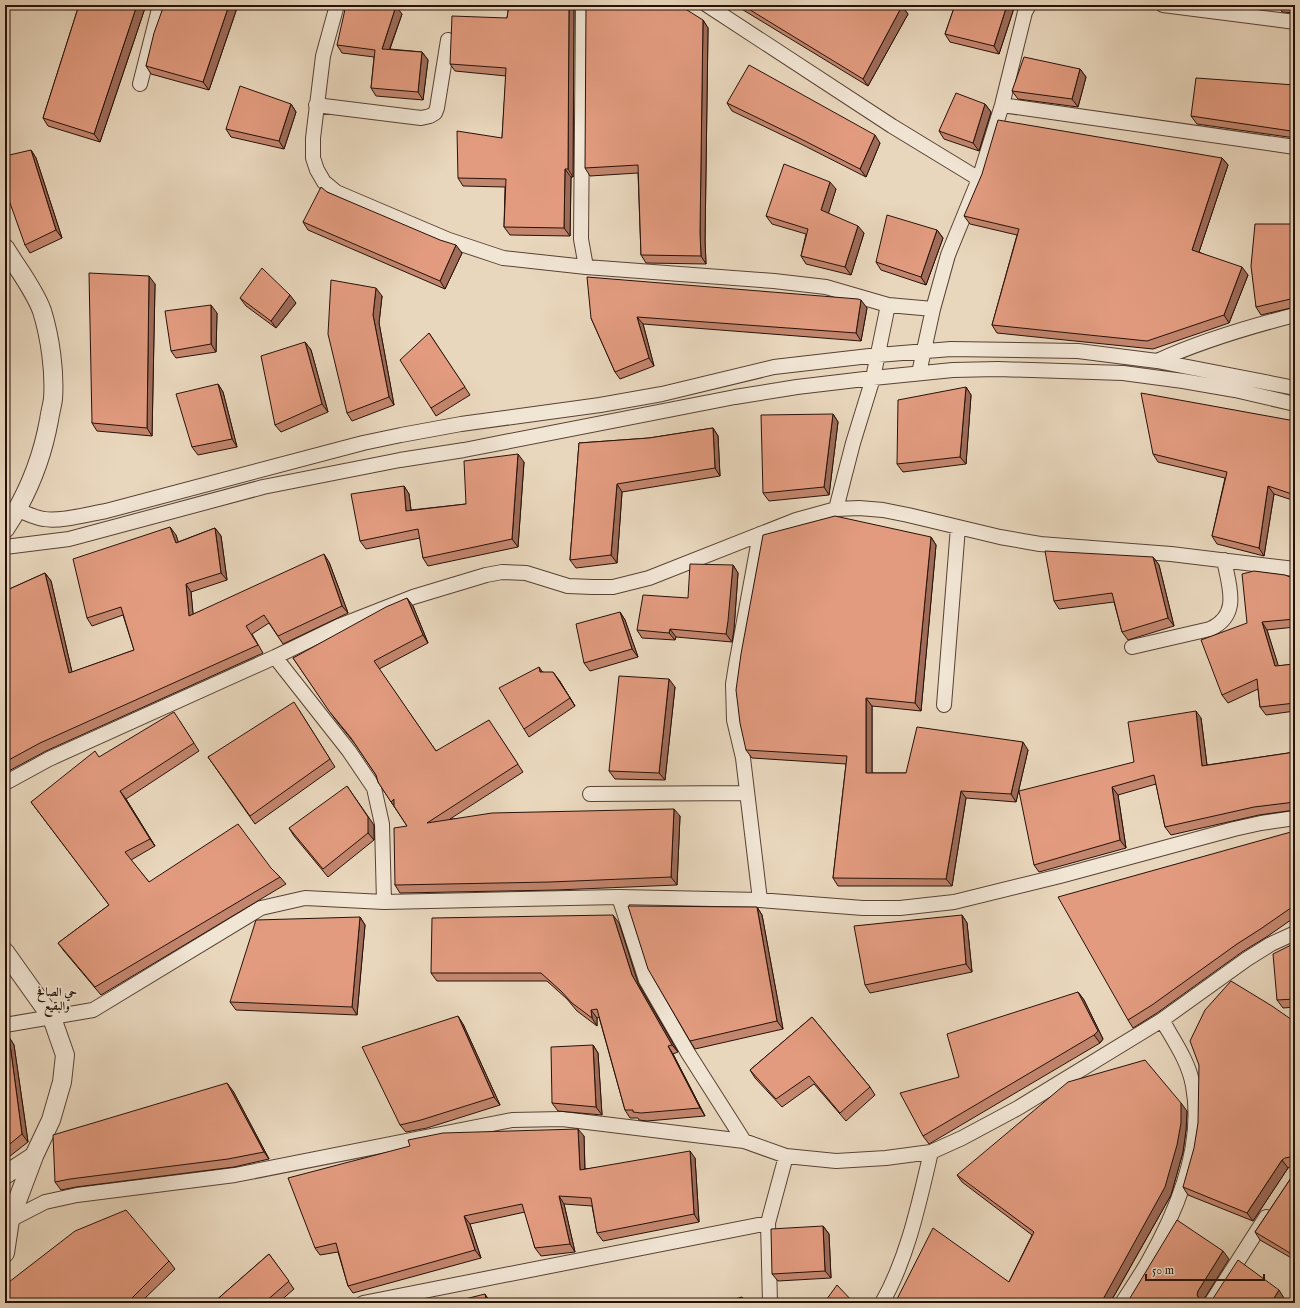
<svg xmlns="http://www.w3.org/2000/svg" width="1300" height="1308" viewBox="0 0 1300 1308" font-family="'IM FELL English',Amiri,serif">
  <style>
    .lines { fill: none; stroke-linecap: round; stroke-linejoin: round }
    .minor-casing { stroke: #584236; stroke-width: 16 }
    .tertiary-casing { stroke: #584236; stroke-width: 20 }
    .minor { stroke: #f1e5d4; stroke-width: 14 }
    .tertiary { stroke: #f1e5d4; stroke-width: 18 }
    .wall { fill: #c2856d; stroke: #281109 }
    .shaded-wall { fill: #9e6c59; stroke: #281109 }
    .building { fill: #e29b7f; stroke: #281109 }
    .labels { text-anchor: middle; stroke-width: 3.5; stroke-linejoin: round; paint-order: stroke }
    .neighbourhood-label { font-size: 12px; font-weight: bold; fill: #281109; stroke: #f1e5d4 }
  </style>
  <rect width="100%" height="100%" fill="#e9d7bd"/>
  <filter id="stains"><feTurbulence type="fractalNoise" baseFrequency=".005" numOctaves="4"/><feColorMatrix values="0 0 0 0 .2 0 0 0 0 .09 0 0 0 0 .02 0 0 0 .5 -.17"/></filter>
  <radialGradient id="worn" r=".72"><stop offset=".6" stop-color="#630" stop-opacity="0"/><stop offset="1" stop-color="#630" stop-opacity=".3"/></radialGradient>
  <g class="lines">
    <defs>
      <path id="minor" d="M337,5L323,56L313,138V158L317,170L324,182L336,192L449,240L503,258L586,267
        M583,5L581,239L586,267L774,281L826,287L888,305L933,309
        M707,5L892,126L979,179
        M1163,5L1295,22
        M140,84L160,5
        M316,105L421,118L430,116L435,113L437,108L448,40
        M1002,105L1295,147
        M1157,361C1201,341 1248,327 1295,315
        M919,373L933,309L948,255L979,179L1002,105L1025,12L1029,5
        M836,509L853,443L873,378L888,305
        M18,510C26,513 35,518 44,519C60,522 89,514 106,511L363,443L401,435L461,424L600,405L662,394L774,367L878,355L951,349L1078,351L1157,361L1295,388
        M760,534L736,665L733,684L734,720L743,758L760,900
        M5,547L69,539L263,487L400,460L464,450L735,397L797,387L873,378L953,370L998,369L1123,373L1183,381L1235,390L1295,404
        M1132,647L1210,629C1241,615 1229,586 1224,560
        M275,657L349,751L374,788L382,824L384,902
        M944,705L958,527
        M5,783L49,759L275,657L339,626L413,597L486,575L502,572L526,573L568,586L592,587H613L649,578L796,520L836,509L859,508L883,510L908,515L1000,537L1040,544L1171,554L1295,569
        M590,794L747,793
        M619,897L646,980L688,1053L744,1141
        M5,1025L93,1010L261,908L305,898L384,902L619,897L760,900L863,908H900L954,902L1060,876L1234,829L1261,823L1295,818
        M10,1220L45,1202L77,1195L235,1175L512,1120L562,1119L744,1141L786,1156L836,1161L886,1158L931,1152L962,1138L1018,1108L1162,1020L1247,959L1271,944L1295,933
        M363,1303L768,1223
        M770,1303L768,1223L786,1156
        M882,1303C908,1257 919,1203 931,1152
        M1122,1303C1131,1289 1140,1276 1148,1262C1177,1211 1204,1145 1193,1086C1189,1062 1174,1041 1162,1020
        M1211,1303L1266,1217"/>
      <path id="tertiary" d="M5,248C17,268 34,289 42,311C50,337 55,371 53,399C52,406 50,413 49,420C42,459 27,496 5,529
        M5,952L52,1018L65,1055L62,1082L51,1120L34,1156L10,1220L5,1253
        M5,1175L34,1156"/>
    </defs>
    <use href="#minor" class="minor-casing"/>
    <use href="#tertiary" class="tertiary-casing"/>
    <use href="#minor" class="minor"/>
    <use href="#tertiary" class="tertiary"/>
  </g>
  <path class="wall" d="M79,5H146L100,142L48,126L43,118Z
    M164,5H238L209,90L151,74L146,66Z
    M509,5H574L573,177H571L570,236L510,235L504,227L505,187L463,186L458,178L502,138L506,76L455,71L450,64L507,18Z
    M735,5H901L908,14L868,86Z
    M955,5H1015L999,54L950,42L945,34Z
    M1278,5H1295V13L1282,12Z
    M402,14L390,49L422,52L428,60L423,100L376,96L371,88L374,57L342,53L337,45Z
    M703,20L708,28L705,241L706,264L646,263L641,255L638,173L590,176L585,168Z
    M1295,20V28L1291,22Z
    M1080,69L1086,77L1078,107L1018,99L1012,91Z
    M1295,85V138L1197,124L1191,116Z
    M727,103L880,143L866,177L801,144L732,111Z
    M291,104L296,112L284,149L231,137L226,129Z
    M985,104L991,112L979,151L944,139L939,131Z
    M31,150L36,158L62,238L30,253L25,245Z
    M1222,158L1228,165L1199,252L1248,275L1229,323L1153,349L997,333L992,325L1017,235L970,224L964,216Z
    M836,189L828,213L864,233L851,275L806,264L801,256L806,234L772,224L766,216Z
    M327,192L462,253L445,289L308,230L303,222Z
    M1295,224V307L1261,315L1256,307Z
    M937,230L943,238L926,285L881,270L876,262Z
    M155,284L152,436L97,431L92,423Z
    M382,296L379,323L394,405L352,421L347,413Z
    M240,298L296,303L276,328L246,306Z
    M867,308L861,341L643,324L654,366L620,379L615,372L591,318Z
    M217,313L216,352L176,358L171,351Z
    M429,333L470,395L436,416L431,408Z
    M305,342L311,350L328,412L281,432L275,425Z
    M218,384L223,392L237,447L198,455L192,447Z
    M966,387L971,395L966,464L903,472L897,464Z
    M833,414L838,422L829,495L769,501L763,493Z
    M1295,421V501L1274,494L1264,556L1217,544L1212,536L1225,478L1158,462L1153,454Z
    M713,428L718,436L720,476L622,492L617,563L576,568L570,560L579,443L649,438Z
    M524,462L518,547L428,566L423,558L420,538L366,549L360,541L404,486L409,494L411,510L466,504Z
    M215,528L221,536L227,580L191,592L193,614L329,562L348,613L283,644L269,623L252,634L263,653L46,751L5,773V591L45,573L51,581L72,672L134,650L123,615L92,626L87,618L176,535L178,542Z
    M931,537L936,545L921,711L872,706V773H906L1028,750L1016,802L966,798L952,886H838L833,878L846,764L752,758L746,750Z
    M1153,557L1159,565L1174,626L1128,640L1122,632L1114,602L1059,609L1054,601Z
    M733,565L738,573L734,629L732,642L676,637L675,640L642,638L637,630L688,598Z
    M1295,579V627L1267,630L1278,666L1295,664V711L1266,715L1260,707L1258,689L1228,703L1222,695L1247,623Z
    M413,606L428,643L379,669L436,751L494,728L523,772L450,819L680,816L677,885L556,890L400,893L395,885L407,826L378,782L376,775L355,744L335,719L293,658Z
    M620,612L625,620L638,657L590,671L584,663Z
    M543,672L559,680L575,706L529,737L524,729Z
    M675,687L665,780L615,779L609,771Z
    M299,710L335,767L255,824L208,757Z
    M1201,718L1207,765L1295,752V810L1259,815L1171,835L1165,827L1156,784L1118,795L1126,848L1039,872L1034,865L1134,762Z
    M179,720L199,751L126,799L155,846L131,860L149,882L271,868L280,877L286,884L101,995L64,951L58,943L109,905L31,802L100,757Z
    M374,825V840L328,877L294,836L289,828Z
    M1295,837V917L1268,936L1242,952L1157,1013L1133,1028L1128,1020Z
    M757,907L762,915L783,1029L695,1049L690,1041Z
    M962,915L967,923L972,972L870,993L865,985Z
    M360,917L365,925L357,1015L236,1010L230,1002Z
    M619,923L638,983L678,1052L673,1054L705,1116L647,1121L639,1120L638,1118H630L625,1110L599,1017L597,1018V1026L577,1011L567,999L547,981H437L431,973Z
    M1295,943V1007L1283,1008L1277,1000Z
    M1078,992L1084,1000L1103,1039L1100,1043L929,1144L923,1136L959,1077Z
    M812,1017L870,1087L875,1095L846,1121L814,1084L782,1107L755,1078L750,1070Z
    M1295,1022V1165L1291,1166L1288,1168L1253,1221L1188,1195L1183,1187Z
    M463,1024L500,1105L427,1128L406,1132L400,1125Z
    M9,1037L14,1045L28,1142L5,1160V1038Z
    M593,1045L598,1053L602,1115L558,1111L552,1103Z
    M233,1091L269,1159L234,1167L76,1187L61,1190L55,1182Z
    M1187,1111L1186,1130L1183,1152L1171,1195L1110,1303H895L1009,1282L1032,1235L962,1182L957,1175Z
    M584,1136L585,1169L695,1158L699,1222L603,1241L597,1233L592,1206L564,1204L575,1252L541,1256L535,1248L525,1212L470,1224L481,1258L353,1293L348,1286L338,1252L320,1255L315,1248Z
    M1295,1172V1260L1260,1240L1255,1232Z
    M823,1226L829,1234L831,1278L778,1281L772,1274Z
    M269,1254L294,1289L278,1303H213Z
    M169,1261L175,1269L140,1303H8Z"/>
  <path class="shaded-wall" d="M137,5H146L100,142L94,134Z
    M229,5H238L209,90L203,82Z
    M569,5H574L573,177L568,169Z
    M1007,5H1015L999,54L994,46Z
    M396,6L402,14L387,56L382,49Z
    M902,6L908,14L868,86L863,79Z
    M703,20L708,28L705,241L706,264L701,256L700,233Z
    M422,52L428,60L423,100L418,92Z
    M1080,69L1086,77L1078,107L1072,99Z
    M291,104L296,112L284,149L279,141Z
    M985,104L991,112L979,151L973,143Z
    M875,135L880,143L866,177L860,169Z
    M31,150L36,158L62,238L56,230Z
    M1222,158L1228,165L1197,258L1192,250Z
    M565,169L571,177L570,236L564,228Z
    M830,182L836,189L827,218L821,210Z
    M858,226L864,233L851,275L845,267Z
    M937,230L943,238L926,285L921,277Z
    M456,245L462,253L445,289L440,281Z
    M1242,267L1248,275L1229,323L1224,315Z
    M149,276L155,284L152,436L147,428Z
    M376,288L382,296L379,323L394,405L389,397L373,315Z
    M290,295L296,303L276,328L271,321Z
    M861,300L867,308L861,341L856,333Z
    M211,305L217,313L216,352L211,344Z
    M637,317L643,324L654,366L649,358Z
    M305,342L311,350L328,412L322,404Z
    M218,384L223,392L237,447L232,439Z
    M966,387L971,395L966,464L960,457Z
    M833,414L838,422L829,495L824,487Z
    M713,428L718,436L720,476L715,468Z
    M518,454L524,462L518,547L512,539Z
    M617,484L622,492L617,563L611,555Z
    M404,486L409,494L412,518L406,511Z
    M1268,486L1274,494L1264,556L1259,548Z
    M170,527L176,535L181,550L176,543Z
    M215,528L221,536L227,580L221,573Z
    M931,537L936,545L921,711L915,703Z
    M324,554L329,562L348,613L342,606Z
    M1153,557L1159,565L1174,626L1168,618Z
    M733,565L738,573L734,629L732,642L726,634Z
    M45,573L51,581L74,681L69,673Z
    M186,584L191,592L194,624L189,616Z
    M407,598L413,606L428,643L423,635Z
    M620,612L625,620L638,657L632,649Z
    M1262,622L1267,630L1281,674L1275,666Z
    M670,629L676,637L675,640L669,633Z
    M539,667L544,674L540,672Z
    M553,672L559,680L575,706L570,698Z
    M669,679L675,687L665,780L659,773Z
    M866,698L872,706V781L866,773Z
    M1196,711L1201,718L1208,773L1202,766Z
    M1023,742L1028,750L1016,802L1011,794Z
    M347,786L374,825V840L368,833Z
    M1112,787L1118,795L1126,848L1120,840Z
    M120,791L126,799L155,846L150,839Z
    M961,791L966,798L952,886L946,879Z
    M394,799L397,810L391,802Z
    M674,809L680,816L677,885L671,877Z
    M757,907L762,915L783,1029L777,1021Z
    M613,915L619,923L638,983L678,1052L672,1045L632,975Z
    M962,915L967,923L972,972L966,964Z
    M360,917L365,925L357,1015L352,1007Z
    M1078,992L1084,1000L1103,1039L1100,1043L1094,1035Z
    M591,1010L597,1018V1026L592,1018Z
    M458,1016L463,1024L500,1105L494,1097Z
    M9,1037L14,1045L28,1142L22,1134Z
    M593,1045L598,1053L602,1115L596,1107Z
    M668,1046L673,1054L705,1116L700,1108Z
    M227,1083L233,1091L269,1159L264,1152Z
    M1181,1103L1187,1111L1186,1130L1183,1152L1171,1195L1110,1303H1101Z
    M578,1129L584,1136L585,1178L580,1170Z
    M690,1151L695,1158L699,1222L694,1214Z
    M1282,1160L1288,1168L1253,1221L1247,1213Z
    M559,1196L564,1204L575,1252L570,1244Z
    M464,1216L470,1224L481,1258L475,1250Z
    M823,1226L829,1234L831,1278L825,1271Z
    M1223,1251L1229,1259L1204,1299L1203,1303H1201L1197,1295L1198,1291Z
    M1279,1290L1284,1298L1281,1303H1271Z
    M485,1294L490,1302V1303H487Z
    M742,1297L746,1303H743Z"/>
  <path class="building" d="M79,5H137L94,134L43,118Z
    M164,5H229L203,82L146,66L154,33Z
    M346,5H393L396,6L382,49L422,52L418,92L371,88L375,50L337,45Z
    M509,5H569L568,169H565L564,228L504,227L506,179L458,178L457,131L502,138L506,68L450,64L452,16L507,18Z
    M586,5H679L703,20L700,233L701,256L641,255L638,165L585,168Z
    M742,5H901L902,6L863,79Z
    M955,5H1007L994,46L945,34Z
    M1285,5H1295V9L1291,6Z
    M1295,20V23L1291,22Z
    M1024,57L1080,69L1072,99L1012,91Z
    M749,65L875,135L860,169L795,136L727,103Z
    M1196,78L1295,85V134L1291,131L1191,116Z
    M240,86L291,104L279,141L226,129Z
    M956,93L985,104L973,143L939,131Z
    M998,120L1222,158L1192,250L1242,267L1224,315L1147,341L992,325L1019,229L964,216L982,174Z
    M31,150L56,230L25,245L5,189V156Z
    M784,164L830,182L821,210L858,226L845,267L801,256L808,229L766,216Z
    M321,187L327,192L440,240L456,245L440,281L303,222Z
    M887,215L937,230L921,277L876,262Z
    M1255,224H1295V298L1256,307L1251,266Z
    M262,268L290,295L271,321L240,298Z
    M89,273L149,276L147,428L92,423Z
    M587,277L858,299L861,300L856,333L637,317L649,358L615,372L591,318Z
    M331,280L376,288L373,315L389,397L347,413L328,334Z
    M211,305V344L171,351L165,311Z
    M429,333L465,387L431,408L400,360Z
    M305,342L322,404L275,425L261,356Z
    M218,384L232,439L192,447L176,394Z
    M966,387L960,457L897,464L898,400Z
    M1141,393L1295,421V495L1268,486L1259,548L1212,536L1227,472L1153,454Z
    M833,414L824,487L763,493L761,415Z
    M713,428L715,468L617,484L611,555L570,560L579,443L649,438Z
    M518,454L512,539L423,558L418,529L360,541L351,494L404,486L406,511L466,504L464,461Z
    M835,516L931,537L915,703L866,698V773H906L917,727L1023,742L1011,794L961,791L946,879L833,878L847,756L746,750L740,723L736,690L741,654L763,535Z
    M170,527L176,543L215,528L221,573L186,584L189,616L324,554L342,606L278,636L264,615L246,626L258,645L40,743L5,762V591L45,573L69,673L134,650L121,607L87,618L73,559Z
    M1295,536V545H1292Z
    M1045,551L1153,557L1168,618L1122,632L1112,593L1054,601Z
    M690,564L733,565L728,621L726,634L670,629L669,633L637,630L643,595L688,598Z
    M1254,571L1285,575L1295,579V619L1262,622L1275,666L1295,664V703L1260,707L1257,679L1222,695L1201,640L1247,623L1242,574Z
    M407,598L423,635L374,661L436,751L489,720L518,764L427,823L492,813L674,809L671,877L550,882L395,885L394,828L407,826L394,806V799L391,802L378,782L376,775L351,738L329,711L293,658L386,607Z
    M620,612L632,649L584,663L576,624Z
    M539,667L540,672H553L570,698L524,729L499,688Z
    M619,676L669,679L659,773L609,771Z
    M294,702L330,759L250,816L208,757Z
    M1196,711L1202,766L1295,752V802L1254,807L1165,827L1154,775L1112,787L1120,840L1034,865L1019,791L1134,762L1128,722Z
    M174,712L194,743L120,791L150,839L125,852L149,882L238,824L271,868L280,877L95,987L58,943L109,905L31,802L95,751L99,757Z
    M347,786L368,817V833L323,869L289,828Z
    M1291,832L1295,838V905L1262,928L1237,944L1152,1005L1128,1020L1058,897Z
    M628,906L757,907L777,1021L690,1041L648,969Z
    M613,915L632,975L672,1045L668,1046L700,1108L641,1113L633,1112V1110H625L597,1009L591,1010L592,1018L572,1003L561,991L541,973H431L432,918Z
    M962,915L966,964L865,985L854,926Z
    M360,917L352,1007L230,1002L256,920Z
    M1295,943V999L1277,1000L1273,954Z
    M1231,981L1272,1006L1295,1022V1159V1158L1290,1157L1285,1158L1282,1160L1247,1213L1183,1187L1194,1148L1198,1123L1199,1065L1190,1041L1205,1010Z
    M1078,992L1098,1031L1094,1035L923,1136L900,1093L959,1077L947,1034Z
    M458,1016L494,1097L421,1120L400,1125L362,1047Z
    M812,1017L870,1087L840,1113L809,1076L776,1099L750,1070Z
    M9,1037L22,1134L5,1148V1038Z
    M593,1045L596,1107L552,1103L551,1047Z
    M1145,1060L1181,1103V1123L1177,1145L1165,1187L1101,1303H895L933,1228L1009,1282L1034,1232L957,1175L1068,1082Z
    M227,1083L264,1152L228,1159L70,1179L55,1182L53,1135Z
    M578,1129L580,1170L690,1151L694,1214L597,1233L591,1198L559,1196L570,1244L535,1248L522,1204L464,1216L475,1250L348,1286L336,1243L315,1248L288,1178L410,1146L408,1140L443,1133Z
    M1295,1172V1256L1255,1232Z
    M126,1210L169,1261L127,1303H8L9,1282L75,1231Z
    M1177,1220L1223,1251L1198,1291L1197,1295L1201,1302L1204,1303H1127Z
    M823,1226L825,1271L772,1274L771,1229Z
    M269,1254L289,1281L264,1303H213Z
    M1238,1260L1279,1290L1271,1303H1207L1212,1300Z
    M837,1285L854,1303H824Z
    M485,1294L487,1303H449Z
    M742,1297L743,1303H720Z"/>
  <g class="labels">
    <g class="neighbourhood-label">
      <text x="57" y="996">حي الصافح<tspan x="57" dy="14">والبقيع</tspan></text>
    </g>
  </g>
  <rect width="1300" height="1308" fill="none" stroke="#e9d7bd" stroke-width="20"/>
  <rect x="6" y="6" width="1288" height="1296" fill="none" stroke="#281109" stroke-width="2"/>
  <rect x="10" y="10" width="1280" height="1288" fill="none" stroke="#281109"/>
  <path d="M1146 1274v6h118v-6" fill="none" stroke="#281109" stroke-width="2"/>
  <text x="1152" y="1274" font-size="12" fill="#281109" stroke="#f1e5d4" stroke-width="3" paint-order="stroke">50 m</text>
  <rect width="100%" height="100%" filter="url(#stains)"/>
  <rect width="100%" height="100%" fill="url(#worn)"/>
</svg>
